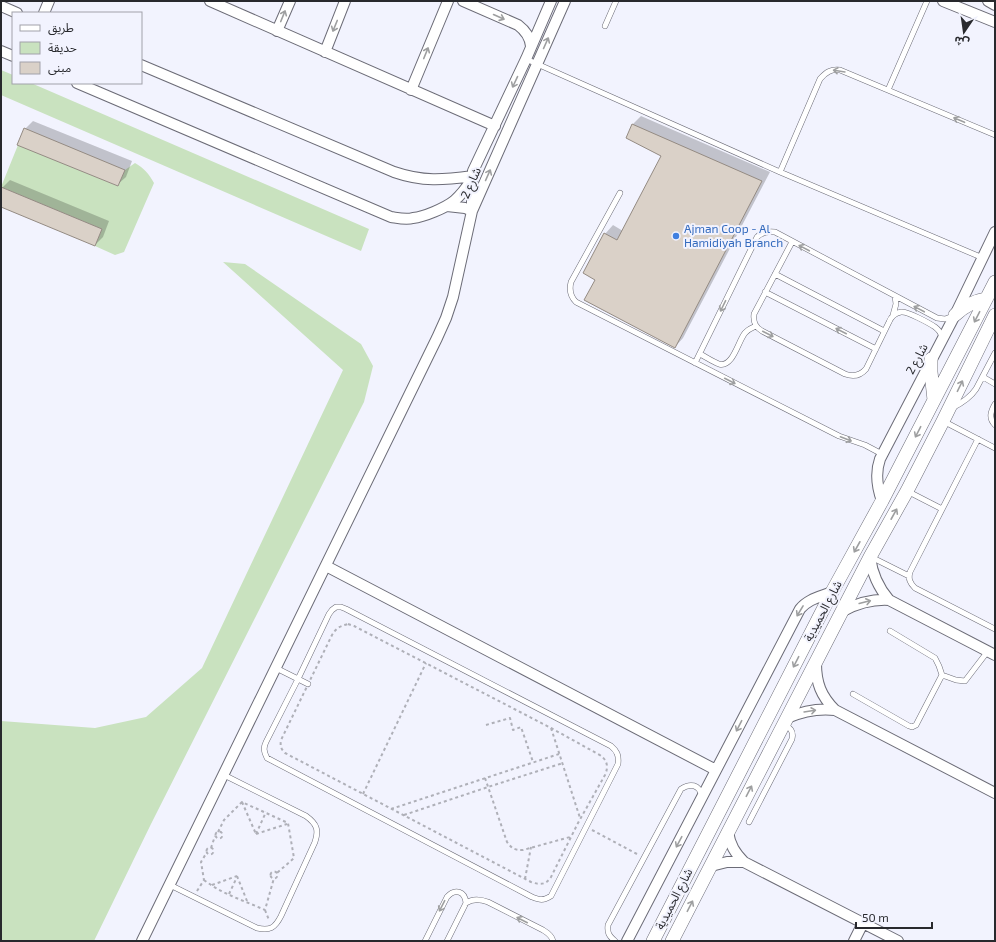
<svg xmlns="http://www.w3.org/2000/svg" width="996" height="942" viewBox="0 0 996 942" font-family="'Exo 2','Noto Sans Arabic',sans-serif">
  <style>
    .green { fill: #c9e2bf }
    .shadow { fill: #0003 }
    .building { fill: #dad1c8; stroke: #948b83 }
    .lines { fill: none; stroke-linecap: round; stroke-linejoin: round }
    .service-casing { stroke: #6c6c77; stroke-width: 6 }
    .minor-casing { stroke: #6c6c77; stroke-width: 12 }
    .tertiary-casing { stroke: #6c6c77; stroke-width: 14 }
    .path { stroke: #afb0b8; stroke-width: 2; stroke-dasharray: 3 3; stroke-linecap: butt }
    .service { stroke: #fff; stroke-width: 5 }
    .minor { stroke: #fff; stroke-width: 10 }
    .tertiary { stroke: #fff; stroke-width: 13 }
    .oneway { stroke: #9e9fa0 }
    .shop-dot { fill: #3f7fe0; stroke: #f2f3fe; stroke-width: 1.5 }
    .labels { text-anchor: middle; stroke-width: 4; stroke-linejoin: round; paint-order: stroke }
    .street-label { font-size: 12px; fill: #28292d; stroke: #f2f3fe }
    .shop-label { font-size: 12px; fill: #366cbe; stroke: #f2f3fe; text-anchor: start }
  </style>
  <rect width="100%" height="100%" fill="#f2f3fe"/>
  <path class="green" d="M1,70L13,75V83H31L369,229L361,251L1,95Z
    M18,145L118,186L125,170L135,163C144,168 149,174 154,183L124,252L115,255L95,246L102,229L1,187Z
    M223,262L245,264L361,344L373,366L364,402L151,824L94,941H1V721L95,728L146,717L202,668L343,370Z"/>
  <path class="shadow" d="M641,116L770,172L683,338L675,347L597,279L584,273L605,234L613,225L623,231L662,156L627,137L633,124Z
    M33,121L132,161L126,177L117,185L25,129Z
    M10,180L109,221L103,237L95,245L1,206V190L2,188Z"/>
  <path class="building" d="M632,124L762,181L675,348L584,300L595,280L583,273L604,233L617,240L661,156L626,138Z
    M24,128L125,170L118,186L17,145Z
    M1,187L102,229L95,246L1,207Z"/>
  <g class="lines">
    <defs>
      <path id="service" d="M605,26L616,1
        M526,59L780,172L983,258
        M888,90L927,1
        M780,172L820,79C826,72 831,69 840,70L995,135
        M620,193L571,282C569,290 570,296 576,302L839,436L865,445L882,454
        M792,242L754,314C753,322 755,327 762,331L845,374C853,377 860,376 866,369L889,322C891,317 895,313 901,312C907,311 929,323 935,327C939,330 941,333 942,337
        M775,274L884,331
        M765,292L876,349
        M893,315L896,304L895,296
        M700,354C706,357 713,362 719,364C733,368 738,341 745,333C748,329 752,328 756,326
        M695,363L757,237C762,232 767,231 775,232L937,318L945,319L953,316
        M983,377L995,384
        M995,404C991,411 988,418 995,425
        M952,408C962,403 970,398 976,389L995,353
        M943,421L995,448
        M978,439L910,572C908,579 910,583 915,588L995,629
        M907,491L942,509
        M871,557L909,576
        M336,607H341L346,609L611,746C617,751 619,755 618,764L551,896C543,901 540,900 532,897L267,758C264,752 263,748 266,742L298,679L329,614L332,610Z
        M890,631L935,658L939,666L942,675L956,680L965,681L988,651
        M276,668L308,684
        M853,694L909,726L912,727L916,725L942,675
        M749,822L792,739C794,731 790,728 784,724
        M170,885L257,928C270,931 275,928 281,916L315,842C319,830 317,824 306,816L224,775
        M425,941L447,897C455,888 465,891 466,903
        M447,941L466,903C473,898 480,899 488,902L543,930C548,933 552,936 553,941
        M615,941C609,936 607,933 608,925L681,789C690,783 699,784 702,796"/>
      <path id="minor" d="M210,1L495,126
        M463,1L518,25C526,31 530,37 531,46
        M943,1L995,22
        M988,1L995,5
        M1,6L17,13
        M44,13L49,1
        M277,31L290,1
        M1,51L13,56
        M325,52L345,1
        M141,65L394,172C423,182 443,180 473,176
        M77,83L391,217C398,218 406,220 413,218C424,217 445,208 454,201C461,195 467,187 472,179
        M411,90L448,1
        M447,206L465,208L472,211
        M472,207V179L473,171L526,59L551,1
        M882,501C877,487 875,473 880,459L955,315L995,232
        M870,557C872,573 878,587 889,600L995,655
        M326,566L716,770
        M843,611C858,603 872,599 889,600
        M816,663C816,683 821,696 835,710L995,793
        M787,718C803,711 817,708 835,710
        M728,832C730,845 735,853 744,862L898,941
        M711,866L727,862H744
        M142,941L437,338L446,318L453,297L472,211L565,1
        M627,941L800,609C808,599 820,597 832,592
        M854,941L863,923"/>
      <path id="tertiary" d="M955,315C964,306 974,301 986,299
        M931,359V372L934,400
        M653,941L832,592L882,501L995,282
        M672,941L870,557L907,491L943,421L995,315"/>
    </defs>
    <use href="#service" class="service-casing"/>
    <use href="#minor" class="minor-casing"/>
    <use href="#tertiary" class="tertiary-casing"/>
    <path class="path" d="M348,624L354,626L551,728L598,754C607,759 609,766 605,775L578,823L551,877C546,885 540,885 531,882L285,753C281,749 280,746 281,740L332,635C336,628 340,626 348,624Z
      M486,725L510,718L513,730L521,727L533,762
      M551,728L580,818
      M485,778L507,842C512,849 515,850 523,850L570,837
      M363,794L426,663
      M242,802L256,834
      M391,809L559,754
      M404,815L488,787L563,763
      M592,830L637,854
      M215.5 835a3.5 3.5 0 1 1 7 0a3.5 3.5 0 1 1-7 0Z
      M218,832L224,820L242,802L288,823L294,858L277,873
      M256,834L287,824
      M256,834L266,812
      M206.5 851a3.5 3.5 0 1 1 7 0a3.5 3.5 0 1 1-7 0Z
      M211,848L215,836
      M270.5 875a3.5 3.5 0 1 1 7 0a3.5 3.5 0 1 1-7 0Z
      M237,876L247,901
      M525,879L531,847
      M204,880C222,894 245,901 265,910L274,878
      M212,885L237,876
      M197,891L204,880L201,862L207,852
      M229,894L237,877
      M265,910L269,920"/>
    <use href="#service" class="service"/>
    <use href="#minor" class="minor"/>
    <use href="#tertiary" class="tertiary"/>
  </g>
  <defs><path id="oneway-shaft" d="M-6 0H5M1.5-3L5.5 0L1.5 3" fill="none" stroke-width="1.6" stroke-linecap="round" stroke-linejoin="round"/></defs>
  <g class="oneway">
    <use href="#oneway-shaft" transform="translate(283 16) rotate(-68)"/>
    <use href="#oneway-shaft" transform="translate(499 17) rotate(24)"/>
    <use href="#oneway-shaft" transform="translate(335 26) rotate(112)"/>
    <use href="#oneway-shaft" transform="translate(546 43) rotate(-66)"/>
    <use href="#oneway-shaft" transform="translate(426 53) rotate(-68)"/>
    <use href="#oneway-shaft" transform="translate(839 71) rotate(-171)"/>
    <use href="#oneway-shaft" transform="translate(515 82) rotate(115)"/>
    <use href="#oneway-shaft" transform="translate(959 120) rotate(-157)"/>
    <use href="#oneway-shaft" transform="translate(488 175) rotate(-66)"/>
    <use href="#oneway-shaft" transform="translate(804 248) rotate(-152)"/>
    <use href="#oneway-shaft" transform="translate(723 306) rotate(116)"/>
    <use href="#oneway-shaft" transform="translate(919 309) rotate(-152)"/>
    <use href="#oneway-shaft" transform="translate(977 317) rotate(117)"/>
    <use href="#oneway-shaft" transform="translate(841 331) rotate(-153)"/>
    <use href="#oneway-shaft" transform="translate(768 334) rotate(27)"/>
    <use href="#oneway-shaft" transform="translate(730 381) rotate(27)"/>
    <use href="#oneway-shaft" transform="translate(960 386) rotate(-64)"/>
    <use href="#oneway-shaft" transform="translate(918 432) rotate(117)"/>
    <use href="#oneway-shaft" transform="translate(846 439) rotate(21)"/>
    <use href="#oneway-shaft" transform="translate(894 514) rotate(-61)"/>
    <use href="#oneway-shaft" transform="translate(857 547) rotate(119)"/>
    <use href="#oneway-shaft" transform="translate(865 602) rotate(-14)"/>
    <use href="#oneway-shaft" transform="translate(800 611) rotate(121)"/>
    <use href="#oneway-shaft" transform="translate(796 662) rotate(117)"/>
    <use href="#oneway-shaft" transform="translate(810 711) rotate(-9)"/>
    <use href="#oneway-shaft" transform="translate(739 726) rotate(117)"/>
    <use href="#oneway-shaft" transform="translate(749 791) rotate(-63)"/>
    <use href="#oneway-shaft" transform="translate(679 842) rotate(118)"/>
    <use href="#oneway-shaft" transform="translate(442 906) rotate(117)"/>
    <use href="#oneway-shaft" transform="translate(690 906) rotate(-63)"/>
    <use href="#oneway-shaft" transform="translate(522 920) rotate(-153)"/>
  </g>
  <circle class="shop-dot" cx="676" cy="236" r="4"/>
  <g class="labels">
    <g class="street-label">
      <text transform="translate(471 183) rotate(-66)" y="4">شارع 2</text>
      <text transform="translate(917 359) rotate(-62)" y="4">شارع 2</text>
      <text transform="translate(823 611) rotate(-62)" y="4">شارع الحميدية</text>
      <text transform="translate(674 899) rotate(-63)" y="4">شارع الحميدية</text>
    </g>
    <g class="shop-label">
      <text x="684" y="233">Ajman Coop - Al<tspan x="684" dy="14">Hamidiyah Branch</tspan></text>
    </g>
  </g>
  <rect width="996" height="942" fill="none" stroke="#28292d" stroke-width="4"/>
  <rect x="12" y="12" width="130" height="72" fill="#f2f3fe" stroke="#a1a2aa"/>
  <rect x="20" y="25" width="20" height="6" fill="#ffffff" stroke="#a1a2aa"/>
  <text x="48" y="32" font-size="12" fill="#28292d">طريق</text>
  <rect x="20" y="42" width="20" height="12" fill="#c9e2bf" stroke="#a1a2aa"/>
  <text x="48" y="52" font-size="12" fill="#28292d">حديقة</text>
  <rect x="20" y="62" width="20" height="12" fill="#dad1c8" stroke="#a1a2aa"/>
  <text x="48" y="72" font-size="12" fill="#28292d">مبنى</text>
  <g transform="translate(964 32) rotate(193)" stroke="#f2f3fe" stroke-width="3" paint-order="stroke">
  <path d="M0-3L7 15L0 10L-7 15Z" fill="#28292d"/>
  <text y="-6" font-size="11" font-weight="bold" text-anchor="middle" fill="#28292d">ش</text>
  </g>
  <path d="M856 922v6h76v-6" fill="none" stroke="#28292d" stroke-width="2"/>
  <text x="862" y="922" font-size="12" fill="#28292d" stroke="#f2f3fe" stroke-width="3" paint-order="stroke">50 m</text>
</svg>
